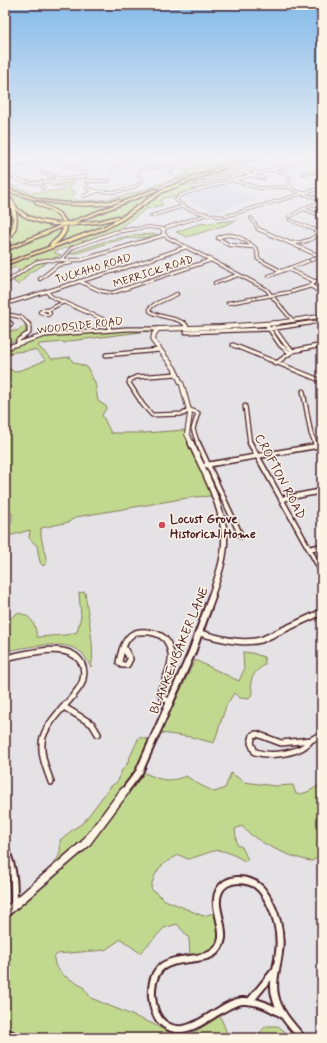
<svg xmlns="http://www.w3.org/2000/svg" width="327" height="1043" viewBox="0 0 327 1043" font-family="Mynerve,sans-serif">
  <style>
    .built { fill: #d5d5e6 }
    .green { fill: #c1d98f; stroke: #867c5d }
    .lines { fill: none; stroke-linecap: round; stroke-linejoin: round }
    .minor-far5-casing { stroke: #4a1f2b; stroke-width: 3.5 }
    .minor-far4-casing { stroke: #4a1f2b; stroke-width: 4.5 }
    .minor-far3-casing { stroke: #4a1f2b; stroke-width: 5.5 }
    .minor-far2-casing { stroke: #4a1f2b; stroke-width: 7 }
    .minor-far1-casing { stroke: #4a1f2b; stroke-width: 8 }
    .minor-casing { stroke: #4a1f2b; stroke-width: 10 }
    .tertiary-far4-casing { stroke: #4a1f2b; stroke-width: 5 }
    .tertiary-far3-casing { stroke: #4a1f2b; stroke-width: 6 }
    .tertiary-far2-casing { stroke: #4a1f2b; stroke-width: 8 }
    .tertiary-far1-casing { stroke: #4a1f2b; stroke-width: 10 }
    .tertiary-casing { stroke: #4a1f2b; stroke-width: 11 }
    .motorway-casing { stroke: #4a1f2b; stroke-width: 3 }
    .minor-far5 { stroke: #fcf5e5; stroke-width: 2 }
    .minor-far4 { stroke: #fcf5e5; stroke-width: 2.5 }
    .minor-far3 { stroke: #fcf5e5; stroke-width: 3 }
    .minor-far2 { stroke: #fcf5e5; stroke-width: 4 }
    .minor-far1 { stroke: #fcf5e5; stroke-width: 5 }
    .minor { stroke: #fcf5e5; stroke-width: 6 }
    .tertiary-far4 { stroke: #fcf5e5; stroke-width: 3 }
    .tertiary-far3 { stroke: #fcf5e5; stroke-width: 4 }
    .tertiary-far2 { stroke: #fcf5e5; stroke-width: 5 }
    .tertiary-far1 { stroke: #fcf5e5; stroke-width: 6 }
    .tertiary { stroke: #fcf5e5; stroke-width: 8 }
    .motorway { fill: #f4e382; fill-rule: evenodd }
    .motorway-bridge-casing { stroke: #4a1f2b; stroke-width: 5; stroke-linecap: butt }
    .motorway-bridge { stroke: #f4e382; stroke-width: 3.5 }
    .poi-dot { fill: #d1495b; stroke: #fcf5e5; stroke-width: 1.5 }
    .labels { text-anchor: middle; stroke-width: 3; stroke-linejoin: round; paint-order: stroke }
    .far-street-label { font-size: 11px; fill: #4a1f2b; stroke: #fcf5e5 }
    .street-label { font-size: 13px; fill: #4a1f2b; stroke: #fcf5e5 }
    .poi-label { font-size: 13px; font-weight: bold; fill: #4a1f2b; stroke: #fcf5e5; text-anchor: start }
  </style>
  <rect width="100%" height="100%" fill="#e5e2e6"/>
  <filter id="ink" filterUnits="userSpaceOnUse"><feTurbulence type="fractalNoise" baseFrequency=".025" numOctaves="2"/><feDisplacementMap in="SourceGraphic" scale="8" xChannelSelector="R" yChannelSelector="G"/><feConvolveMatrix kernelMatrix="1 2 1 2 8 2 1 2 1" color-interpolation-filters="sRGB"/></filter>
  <g filter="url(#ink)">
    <path class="built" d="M222,184L258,199L215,212L179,197Z"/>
    <path class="green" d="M234,156H241L178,180L177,179C164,184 153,191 140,195C108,206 69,208 36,200C26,197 15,191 5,187V183L31,193L65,190V186H52L74,181V183L70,184V190L76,192L73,195L74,200C114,204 150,188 187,174L185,171C201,165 218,164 234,156Z
      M260,156H267L202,180L203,181L190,186L196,190L175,197H166L160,201L163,204L162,205L146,209L117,230L54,252L55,253L61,255L52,259L37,269L30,272L19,285L13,281L23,272H18L19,269L16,267L5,271V266L101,230L157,195L170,189Z
      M5,190C19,196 58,210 64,223L38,220L21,212Z
      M161,190C145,199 132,212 115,217C101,222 86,222 72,224Z
      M5,200L13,223L5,238Z
      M31,200L52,204L80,206L127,201L68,223L61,214Z
      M16,212L35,221L64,225L5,249V244C15,234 19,226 16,212Z
      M127,214L104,227L55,244L65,235L68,225L101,222Z
      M237,220L223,226L187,237L176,232L199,224Z
      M65,226C58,250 25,254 5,262V251Z
      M155,234L158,235C150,239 135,237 124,239C107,242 90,250 73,254H68L109,240L133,235Z
      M26,325V333L5,346V327L11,331H17Z
      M152,329V332L143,331L141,332L70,341L65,343L63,342L40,344L38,346L52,359L70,357L73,362L87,367L95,383L98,401L107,407L102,415L111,433H145L184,430L213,496L193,497L76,517L69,522L41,528V536L47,563L43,566L40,562L37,546L29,538L30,530L5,537V530L12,522V513L5,512V366L14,372L27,368L46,360L35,350L5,353V350C17,345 28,340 40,338C76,331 116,331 152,329Z
      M85,592C87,611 96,650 91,667C88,662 85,656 81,652C63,638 26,648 5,651C5,632 1,625 17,613C32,615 35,624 37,637L66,635L77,632L81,616L79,593Z
      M243,652L252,653L264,657L265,664C259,669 251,675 251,683C252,691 253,693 249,699L240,698L234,693L226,706L214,743L191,737L160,733L195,660L239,681L244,670Z
      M139,737L150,740L138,768L79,847L46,873C56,858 62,860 60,840L75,828L83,823L110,787L118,781L122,770L126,766Z
      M143,772C160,780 167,783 186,776L200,785L215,792L225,788L231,773L244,782L275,786L293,785L296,794C305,795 315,788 322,783V855L312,861C293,859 253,841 242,826L235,829L237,845L242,847L248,860L245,861C214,844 219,851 188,859L179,855C162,863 154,870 151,889L165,900L203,916L215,913C219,927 225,945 209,954C204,956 195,956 190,957L189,938L177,924L164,928L140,953L121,939L105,950L57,954L54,958L55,965L63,975L83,987L91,998L153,1024L172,1034L190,1035L220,1016L229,1038H22L5,1028V920C35,893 69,867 96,837C113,817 128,794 143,772Z
      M266,1026H278L293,1038H255Z"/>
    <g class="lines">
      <defs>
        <path id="minor-far5" d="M106,156L125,162L159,156
          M186,156L199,159L213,156
          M322,156L190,192L179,196L176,200L184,207L197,212L223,217L322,188
          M276,157L294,164
          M52,159L85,174L88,178L86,186L88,189C105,194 129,194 142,181L137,174L138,171L144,168L165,166L192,159
          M183,161L194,165
          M66,166L106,156
          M165,166L172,169L171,172
          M239,166L245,169L241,171
          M322,167L319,170L322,174
          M5,169L63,156
          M251,169L256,171L254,173
          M111,170L121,161
          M273,170L285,174L290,179L288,184L293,190L322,200
          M41,172L61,179
          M302,173L320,172
          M5,174L25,182L35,183L87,176
          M87,181H109
          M235,181L259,188L289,187
          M40,183L43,188
          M196,184L221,178L240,171L264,179
          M93,191L84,196L96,192
          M304,209L322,216
          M151,216L184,206
          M251,218L259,230
          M127,230L149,227L164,229
          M163,230L168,227L205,215
          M315,230L290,220L289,217L309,206L322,202"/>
        <path id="minor-far4" d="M164,229L163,233L167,237L266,289L293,321
          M258,229L315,254L322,255
          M291,243C301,243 312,241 319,233L313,229
          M253,247L229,245L218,238C231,230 247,240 257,250L258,259L281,271
          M61,260L73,247L115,232L134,229
          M311,260L322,256
          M288,269L316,282
          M269,276L308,261
          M40,279L58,265L71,263
          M79,281L101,291L112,293L211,260
          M5,283L36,262L47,260H81L164,235
          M215,283L238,275
          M46,291L52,297L105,320L108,324
          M177,294L155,304L150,308V311C161,319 175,316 185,324
          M228,303L291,292L311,286
          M5,304L134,265L186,247
          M43,310H48L50,313L48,315L40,312Z
          M48,310L64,302
          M5,314L21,317L28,324
          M5,318L11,324
          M303,324L322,321"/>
        <path id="minor-far3" d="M10,323L11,324
          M107,323L110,330
          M184,323L188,328
          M266,324L280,345L290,353
          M273,327L286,345L293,351
          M186,332L269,329L309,323
          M18,343V340L29,333V325L27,323
          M233,345L322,381
          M5,348L45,335L127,329H158
          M106,355L160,350
          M275,364L293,351L322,345
          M177,374L136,377L130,380L129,383L143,405L152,415L183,414L190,410L198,413L193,429L198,444
          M303,391L311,434L316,444
          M245,406L250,444"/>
        <path id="minor-far2" d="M198,443L241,536
          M250,443L322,572
          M315,443L317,446
          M206,465L322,445
          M281,499L322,491
          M309,549L322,546"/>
        <path id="minor-far1" d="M199,633C220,638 239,645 261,640L322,612
          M124,648L130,659L127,665H122L119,662C121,653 123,643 130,636C138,629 157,631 165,639C168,642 170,649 171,653C173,666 164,680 160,692L162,697L170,702
          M5,658C26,654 70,640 82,664C85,670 84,679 81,685C70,703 50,717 43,737C39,752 46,768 51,782
          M64,707L92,724L98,734
          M257,734L281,743L311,740C301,754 271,757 255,752L251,743L253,735Z
          M311,740L322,734"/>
        <path id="minor" d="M5,849C14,869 14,883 14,904
          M251,1000L273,973
          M282,1014C270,1007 257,1000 242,1001C217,1004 190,1043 164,1024C156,1018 153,1008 152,997C149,936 216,978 222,938C223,927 218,916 217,905C215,884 232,876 250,882C260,885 264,893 269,901C279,920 282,939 278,959C276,971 272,983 275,995C278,1012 291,1025 302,1038
          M5,1031L17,1038"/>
        <path id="tertiary-far4" d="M322,279L313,283L311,286L322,293
          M268,324L322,316"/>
        <path id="tertiary-far3" d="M192,444L187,434L190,414L182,385L174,368L153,341L154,334L158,329L220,327L278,323"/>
        <path id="tertiary-far2" d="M191,443C204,471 220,501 224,531C227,553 218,577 211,597"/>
        <path id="tertiary-far1" d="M123,793L139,772L192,652L212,596"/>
        <path id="tertiary" d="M5,913L85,844L124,792"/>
        <path id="motorway" d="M249,156H254L163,192L122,220L105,229L5,265V263L51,246L49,245L50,244C56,239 62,235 63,227L5,251V249L61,225H63C62,214 45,208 36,204V202H38L58,212L67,222C68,233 62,239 54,245L103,227L120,218L161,190Z
          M155,189L158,190L73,223L70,222Z
          M11,190C20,193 29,196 38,199C65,205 92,204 119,200L121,201C115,204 106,204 99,205C68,207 39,202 10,192Z
          M5,194L10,197L18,209L28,216L39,220L63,224C50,228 23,219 15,209C19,222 16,235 5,243C5,238 7,238 9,234C15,225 14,216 10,207L12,206L5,197Z
          M118,216L119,218L98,223L74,225L72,224L74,223L98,221Z"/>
      </defs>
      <use href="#minor-far5" class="minor-far5-casing"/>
      <use href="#minor-far4" class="minor-far4-casing"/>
      <use href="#minor-far3" class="minor-far3-casing"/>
      <use href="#minor-far2" class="minor-far2-casing"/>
      <use href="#minor-far1" class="minor-far1-casing"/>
      <use href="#minor" class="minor-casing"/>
      <use href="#tertiary-far4" class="tertiary-far4-casing"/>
      <use href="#tertiary-far3" class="tertiary-far3-casing"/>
      <use href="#tertiary-far2" class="tertiary-far2-casing"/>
      <use href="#tertiary-far1" class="tertiary-far1-casing"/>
      <use href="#tertiary" class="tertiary-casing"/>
      <use href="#motorway" class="motorway-casing"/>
      <use href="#minor-far5" class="minor-far5"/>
      <use href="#minor-far4" class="minor-far4"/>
      <use href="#minor-far3" class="minor-far3"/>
      <use href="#minor-far2" class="minor-far2"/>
      <use href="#minor-far1" class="minor-far1"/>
      <use href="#minor" class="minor"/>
      <use href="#tertiary-far4" class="tertiary-far4"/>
      <use href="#tertiary-far3" class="tertiary-far3"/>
      <use href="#tertiary-far2" class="tertiary-far2"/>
      <use href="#tertiary-far1" class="tertiary-far1"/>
      <use href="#tertiary" class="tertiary"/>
      <use href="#motorway" class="motorway"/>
      <defs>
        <path id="motorway-bridge" d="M61,224H74"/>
      </defs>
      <use href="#motorway-bridge" class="motorway-bridge-casing"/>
      <use href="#motorway-bridge" class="motorway-bridge"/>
    </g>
  </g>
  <linearGradient id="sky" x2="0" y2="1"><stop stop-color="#84bae9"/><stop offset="0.52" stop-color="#f3f2f4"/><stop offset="1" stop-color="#f3f2f4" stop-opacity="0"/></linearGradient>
  <rect width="327" height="302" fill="url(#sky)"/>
  <circle class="poi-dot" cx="162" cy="525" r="4"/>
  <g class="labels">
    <g class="far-street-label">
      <text transform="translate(93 268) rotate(-17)" y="4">TUCKAHO ROAD</text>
      <text transform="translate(153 271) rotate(-18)" y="4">MERRICK ROAD</text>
      <text transform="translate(80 325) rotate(-6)" y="4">WOODSIDE ROAD</text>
    </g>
    <g class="street-label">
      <text transform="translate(281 476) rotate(62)" y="5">CROFTON ROAD</text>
      <text transform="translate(178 650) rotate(-68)" y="5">BLANKENBAKER LANE</text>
    </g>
    <g class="poi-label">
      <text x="170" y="523">Locust Grove<tspan x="170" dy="15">Historical Home</tspan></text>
    </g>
  </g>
  <rect width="327" height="1043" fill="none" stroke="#fcf5e5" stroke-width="20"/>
  <rect x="10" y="10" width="307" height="1023" fill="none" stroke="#4a1f2b" stroke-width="1.5" filter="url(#ink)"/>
</svg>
